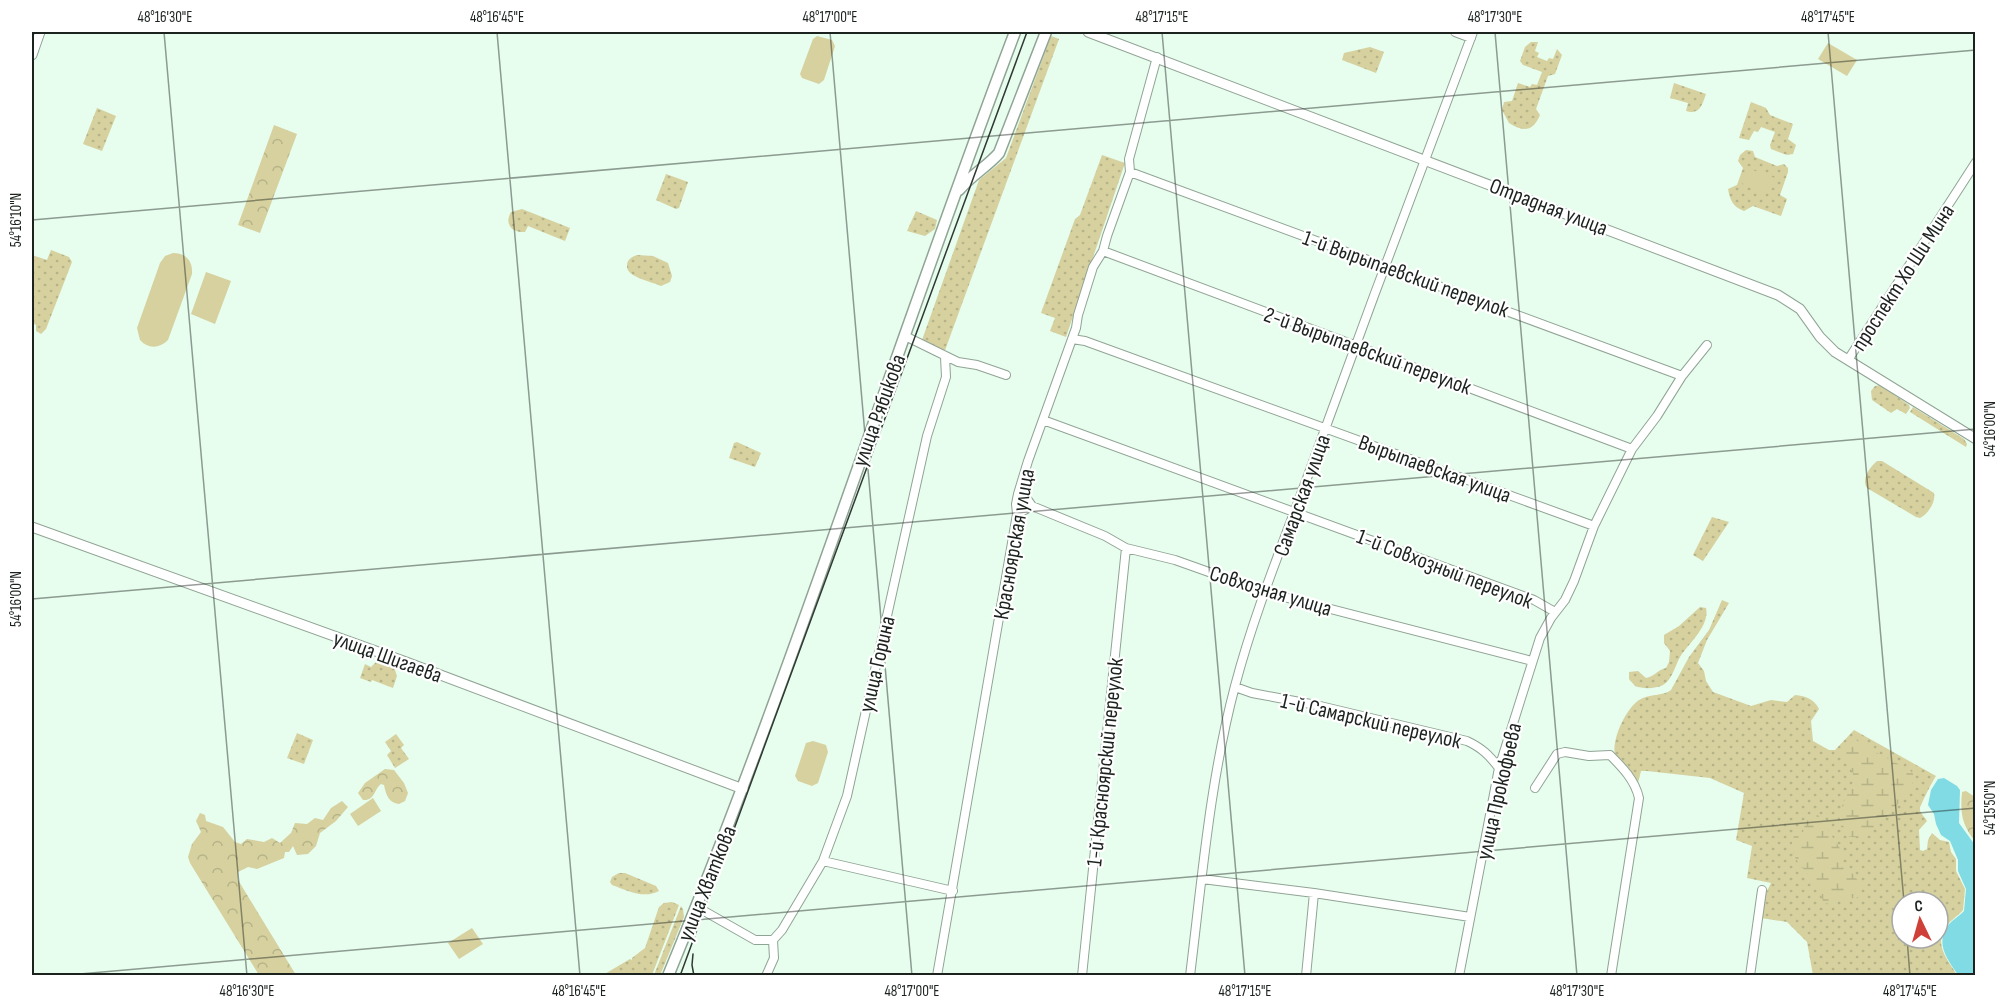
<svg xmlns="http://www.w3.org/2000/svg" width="2007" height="1007" viewBox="0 0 2007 1007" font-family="'Sofia Sans Condensed',sans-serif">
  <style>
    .green { fill: url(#green-dots); fill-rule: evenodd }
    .forest { fill: url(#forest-crowns) }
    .wetland { fill: url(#wetland-marsh) }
    .pitch { fill: #d6d19f }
    .water { fill: #80dbe4 }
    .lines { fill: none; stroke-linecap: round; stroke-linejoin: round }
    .minor-casing { stroke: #90a495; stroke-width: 10 }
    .tertiary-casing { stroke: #90a495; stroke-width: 11 }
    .secondary-casing { stroke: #90a495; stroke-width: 13 }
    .minor { stroke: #fff; stroke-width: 8 }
    .tertiary { stroke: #fff; stroke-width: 9 }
    .secondary { stroke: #fff; stroke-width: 10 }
    .tram { stroke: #303933; stroke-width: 1.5 }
    .ticks { fill: none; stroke: #1c231e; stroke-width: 1.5; stroke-opacity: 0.45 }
    .labels { text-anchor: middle; stroke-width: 4.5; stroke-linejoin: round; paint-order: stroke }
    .street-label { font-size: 22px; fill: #1c231e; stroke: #fff }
    .neatline { fill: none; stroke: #1c231e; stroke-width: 2 }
    .ticks-label { font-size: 15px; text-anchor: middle; fill: #1c231e }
  </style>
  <defs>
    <pattern id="green-dots" width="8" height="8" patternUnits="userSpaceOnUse" patternTransform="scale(1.5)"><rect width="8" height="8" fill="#d6d19f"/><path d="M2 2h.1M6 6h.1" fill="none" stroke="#b7b388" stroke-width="1.8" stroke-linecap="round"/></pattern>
    <pattern id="forest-crowns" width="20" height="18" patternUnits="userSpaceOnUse" patternTransform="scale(1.5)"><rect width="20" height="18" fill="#d6d19f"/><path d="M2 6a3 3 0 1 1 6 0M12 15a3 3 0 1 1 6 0" fill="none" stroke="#b7b388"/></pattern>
    <pattern id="wetland-marsh" width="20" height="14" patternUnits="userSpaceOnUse" patternTransform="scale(1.5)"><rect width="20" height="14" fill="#d6d19f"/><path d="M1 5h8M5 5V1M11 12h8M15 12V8" fill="none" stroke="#b7b388"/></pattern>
  </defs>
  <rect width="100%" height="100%" fill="#e7fded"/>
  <path class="green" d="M1051,36L1059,39L944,353L922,340L979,180L1006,158Z
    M1531,42H1538L1535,51L1539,53L1537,57L1547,61L1549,58L1553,59L1557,49L1562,55L1555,74L1548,76L1536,109L1540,115C1533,132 1523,132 1509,123L1502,110L1504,102L1512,101L1518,83L1530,87L1532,84L1537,85L1542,72L1523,65L1520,61L1525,47Z
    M1370,47L1384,52L1376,73L1342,60L1344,53Z
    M1674,83L1706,94C1702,105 1700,115 1686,111L1688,103L1670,98Z
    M1751,102L1766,108L1770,115L1793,124L1788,139L1796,145L1793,154L1787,155L1771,149L1770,145L1775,132L1761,127L1758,132L1754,131L1749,140L1739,138Z
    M97,108L116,116L102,151L83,144Z
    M1746,150L1753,151L1755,157L1777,166L1784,164L1788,168V172L1780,195L1787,199L1781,216L1753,206L1744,211C1733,207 1730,200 1728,189L1737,185L1743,168L1738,161L1740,155Z
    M1102,155L1125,163L1066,337L1050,331L1055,318L1041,313L1075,219L1080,215Z
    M666,174L688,182L679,208L676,209L656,200Z
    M522,209L570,228L565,241L528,226L525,232C512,233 504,224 511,212Z
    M916,211L937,220L935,229L925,236L907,231Z
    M51,250L69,257L72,262L46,329L41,334L36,331V325L32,323V255L47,260Z
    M637,255L653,256L668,263L672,276L670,282L661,286C652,282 626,277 627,266C627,259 632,257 637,255Z
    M1880,385L1909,405L1910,408L1906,414L1897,409L1891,413L1872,400L1871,391L1875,386Z
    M1913,407L1964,439L1967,444L1966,447L1910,412Z
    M737,442L761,453L755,467L729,458L734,443Z
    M1877,461H1882L1934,493C1936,502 1928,514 1920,518L1916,517L1867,488C1861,479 1870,467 1877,461Z
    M1712,517L1729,522L1703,561L1693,555Z
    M1722,600L1729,603L1707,640L1698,663L1704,671L1706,681L1713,692L1751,706L1771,700L1787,702L1795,695C1806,696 1814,699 1819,709L1811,721L1813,741L1829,750H1835L1854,730L1936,776C1933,780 1920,806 1920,808C1919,813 1925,817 1927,821L1919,830L1920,850L1923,851L1927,849L1928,840L1932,833L1940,840L1949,842L1951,852L1956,859V871L1965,889L1963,910C1958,916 1950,920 1946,927C1933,945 1949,961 1957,975H1813L1807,942L1787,922L1761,918L1763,899L1771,883L1747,878L1752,846L1736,840L1744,793L1710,778L1647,771H1641L1638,783L1615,755C1611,739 1628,703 1643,698C1652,694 1663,696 1671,690L1689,657L1709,630ZM1902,902H1938V938H1902Z
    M1700,607L1706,608C1710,626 1689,643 1680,657C1675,666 1672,680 1663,685C1655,689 1643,689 1635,686L1629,679V672L1638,671L1646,678C1654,677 1657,670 1666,668L1669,662L1670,651L1664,643V635L1679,626Z
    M377,661L394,667L397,676L393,688L372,680L371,682L360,678L365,664L371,667Z
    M297,733L313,740L304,764L287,758Z
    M396,734L404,745L401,748L409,759L395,768L387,755L391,751L385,742Z
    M619,873H625L656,886L659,891C644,899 628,891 612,885L610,882L612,877Z
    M672,902L679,905L652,975H603L630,959L632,960V958L645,948L659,907L664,903Z
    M681,906L683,909L684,917L661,973L660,975H654Z"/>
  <path class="forest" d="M274,125L297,134L260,233L238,225Z
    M385,769L394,770L404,783L408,793L405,801L399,804C389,803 386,795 384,785L381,784C374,789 375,801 363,800L358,793L365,783Z
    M1966,791L1975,797V841C1962,825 1960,813 1962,792Z
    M342,801L348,807L336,821L320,833L316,846L308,854L297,855L293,846L289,852H285L284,858L257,869L248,867L238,872V880L296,975H259L190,863L188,857L192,844L201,832L196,821L200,813L205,815L206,821L223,827L235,842L241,844L247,839L264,842L272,838L280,843L291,833L295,823L307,824L315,818L323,820L331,808Z"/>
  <path class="wetland" d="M1850,738L1856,740L1873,751L1910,770L1913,774C1913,778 1913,781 1912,784C1911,790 1905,795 1901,800C1890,813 1864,848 1844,834C1830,806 1856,793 1853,774C1851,765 1843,758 1839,750Z
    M1818,815L1841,850V863C1851,872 1863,881 1861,896C1852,901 1845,895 1831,904L1824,903C1821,897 1821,891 1817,885C1807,869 1785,857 1794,836L1803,832C1806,823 1805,816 1818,815Z"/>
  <path class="pitch" d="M817,36L832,40L835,46L824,80L819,84L802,78L800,74L813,39Z
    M1828,43L1857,60L1847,76L1818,59Z
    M1747,168L1775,178L1770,194L1741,183Z
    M173,253C186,253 193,261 192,274L168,340C159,349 148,349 140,340L137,328L160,263L165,256Z
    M206,272L231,281L215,324L191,314Z
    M813,741L826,745L828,752L818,783L812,786L798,781L795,776L806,743Z
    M373,798L381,811L358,826L350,814Z
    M472,928L483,944L459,959L448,943Z"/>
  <path class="water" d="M1944,778L1957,786L1960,790L1959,823L1975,845V975H1958C1949,961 1935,945 1947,927C1951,920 1959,917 1964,911L1966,889L1958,871V860L1950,841L1941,835L1936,824L1934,814L1928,805L1931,790L1938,779Z"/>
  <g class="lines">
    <defs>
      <path id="minor" d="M1455,32L1471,38
        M1130,172L1682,376
        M1103,251L1632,449
        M905,336L958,362L977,365L1006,375
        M1072,339L1085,341L1594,526
        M1848,360L1976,162
        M1043,420L1534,600L1555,612
        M1020,489L1032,506
        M1017,514L1032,506L1105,536L1126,548L1175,560L1265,592L1532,661
        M1235,687L1252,693L1316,705L1467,741C1482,748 1489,755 1499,768
        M1535,788L1557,754L1565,752L1589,756L1610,755C1622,767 1635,780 1639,798L1611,976
        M823,861L953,891
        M1202,879L1314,893L1470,917
        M697,907L755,940H773
        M766,976L774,958L773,940L782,930L823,861L847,796L927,436L946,377L945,357
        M937,976L1009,560L1017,514L1016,504L1018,494L1028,461L1076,328L1078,315L1093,267L1103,251L1107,236L1130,172L1129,159L1157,57
        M1082,976L1126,548
        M1190,976C1202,879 1210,780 1235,686C1256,606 1289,529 1317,451C1368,311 1420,171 1473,32
        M1306,976L1314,893
        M1459,976L1499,768L1540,638L1551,618L1565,600L1574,581L1594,526L1632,449L1657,416L1682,376L1707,345
        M1750,976L1762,890"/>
      <path id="tertiary" d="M1088,32L1778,295L1800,309L1820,337L1835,352L1976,439
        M32,55L40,32
        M32,527L406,662L743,789"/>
      <path id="secondary" d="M959,190C971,175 987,167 999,153L1046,32
        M668,976C796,666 896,345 1015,32"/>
    </defs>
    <use href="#minor" class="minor-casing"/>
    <use href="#tertiary" class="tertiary-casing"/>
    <use href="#secondary" class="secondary-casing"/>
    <use href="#minor" class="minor"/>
    <use href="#tertiary" class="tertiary"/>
    <use href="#secondary" class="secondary"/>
    <path class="tram" d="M693,954L692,965L694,976
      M680,976L1027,32"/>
  </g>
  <path class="ticks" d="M164,32L247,976M497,32L580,976M830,32L912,976M1162,32L1245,976M1495,32L1577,976M1828,32L1904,902M32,220L1976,50M32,599L1976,429M1907,938L1910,976M57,976L1976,808"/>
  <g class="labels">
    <g class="street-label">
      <text transform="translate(1549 206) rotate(21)" y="8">Отрадная улица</text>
      <text transform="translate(1406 273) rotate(20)" y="8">1-й Вырыпаевский переулок</text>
      <text transform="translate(1902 277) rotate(-57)" y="8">проспект Хо Ши Мина</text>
      <text transform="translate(1368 350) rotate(20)" y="8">2-й Вырыпаевский переулок</text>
      <text transform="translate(878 410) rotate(-70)" y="8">улица Рябикова</text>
      <text transform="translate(1435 468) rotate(20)" y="8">Вырыпаевская улица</text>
      <text transform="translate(1301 495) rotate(-70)" y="8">Самарская улица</text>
      <text transform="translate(1013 544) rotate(-80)" y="8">Красноярская улица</text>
      <text transform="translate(1445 568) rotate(21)" y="8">1-й Совхозный переулок</text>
      <text transform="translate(1271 590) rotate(17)" y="8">Совхозная улица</text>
      <text transform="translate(388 656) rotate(20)" y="8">улица Шигаева</text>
      <text transform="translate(876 664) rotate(-77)" y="8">улица Горина</text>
      <text transform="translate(1371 720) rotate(13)" y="8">1-й Самарский переулок</text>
      <text transform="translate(1104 762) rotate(-84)" y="8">1-й Красноярский переулок</text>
      <text transform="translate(1498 791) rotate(-77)" y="8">улица Прокофьева</text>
      <text transform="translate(706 883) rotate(-68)" y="8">улица Хваткова</text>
    </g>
  </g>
  <rect width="2007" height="1007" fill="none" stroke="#ffffff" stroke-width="66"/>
  <g transform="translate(1920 920) rotate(355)"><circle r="28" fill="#ffffff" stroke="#a4a7a5" stroke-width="1.5"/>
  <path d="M0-4.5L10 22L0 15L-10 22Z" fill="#cf4138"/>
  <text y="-9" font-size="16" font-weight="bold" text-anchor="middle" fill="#1c231e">С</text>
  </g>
  <rect x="33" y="33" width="1941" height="941" class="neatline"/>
  <g class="ticks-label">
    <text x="165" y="22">48°16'30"E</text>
    <text x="497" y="22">48°16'45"E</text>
    <text x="830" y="22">48°17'00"E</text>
    <text x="1162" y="22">48°17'15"E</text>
    <text x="1495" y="22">48°17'30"E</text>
    <text x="1828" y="22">48°17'45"E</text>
    <text transform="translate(16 220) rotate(-90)" y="5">54°16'10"N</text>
    <text transform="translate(1990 429) rotate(-90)" y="5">54°16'00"N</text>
    <text transform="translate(16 599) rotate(-90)" y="5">54°16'00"N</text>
    <text transform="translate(1990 808) rotate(-90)" y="5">54°15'50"N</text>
    <text x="247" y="996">48°16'30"E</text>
    <text x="579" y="996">48°16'45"E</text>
    <text x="912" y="996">48°17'00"E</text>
    <text x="1245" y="996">48°17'15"E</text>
    <text x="1577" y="996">48°17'30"E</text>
    <text x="1910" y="996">48°17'45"E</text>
  </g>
</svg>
